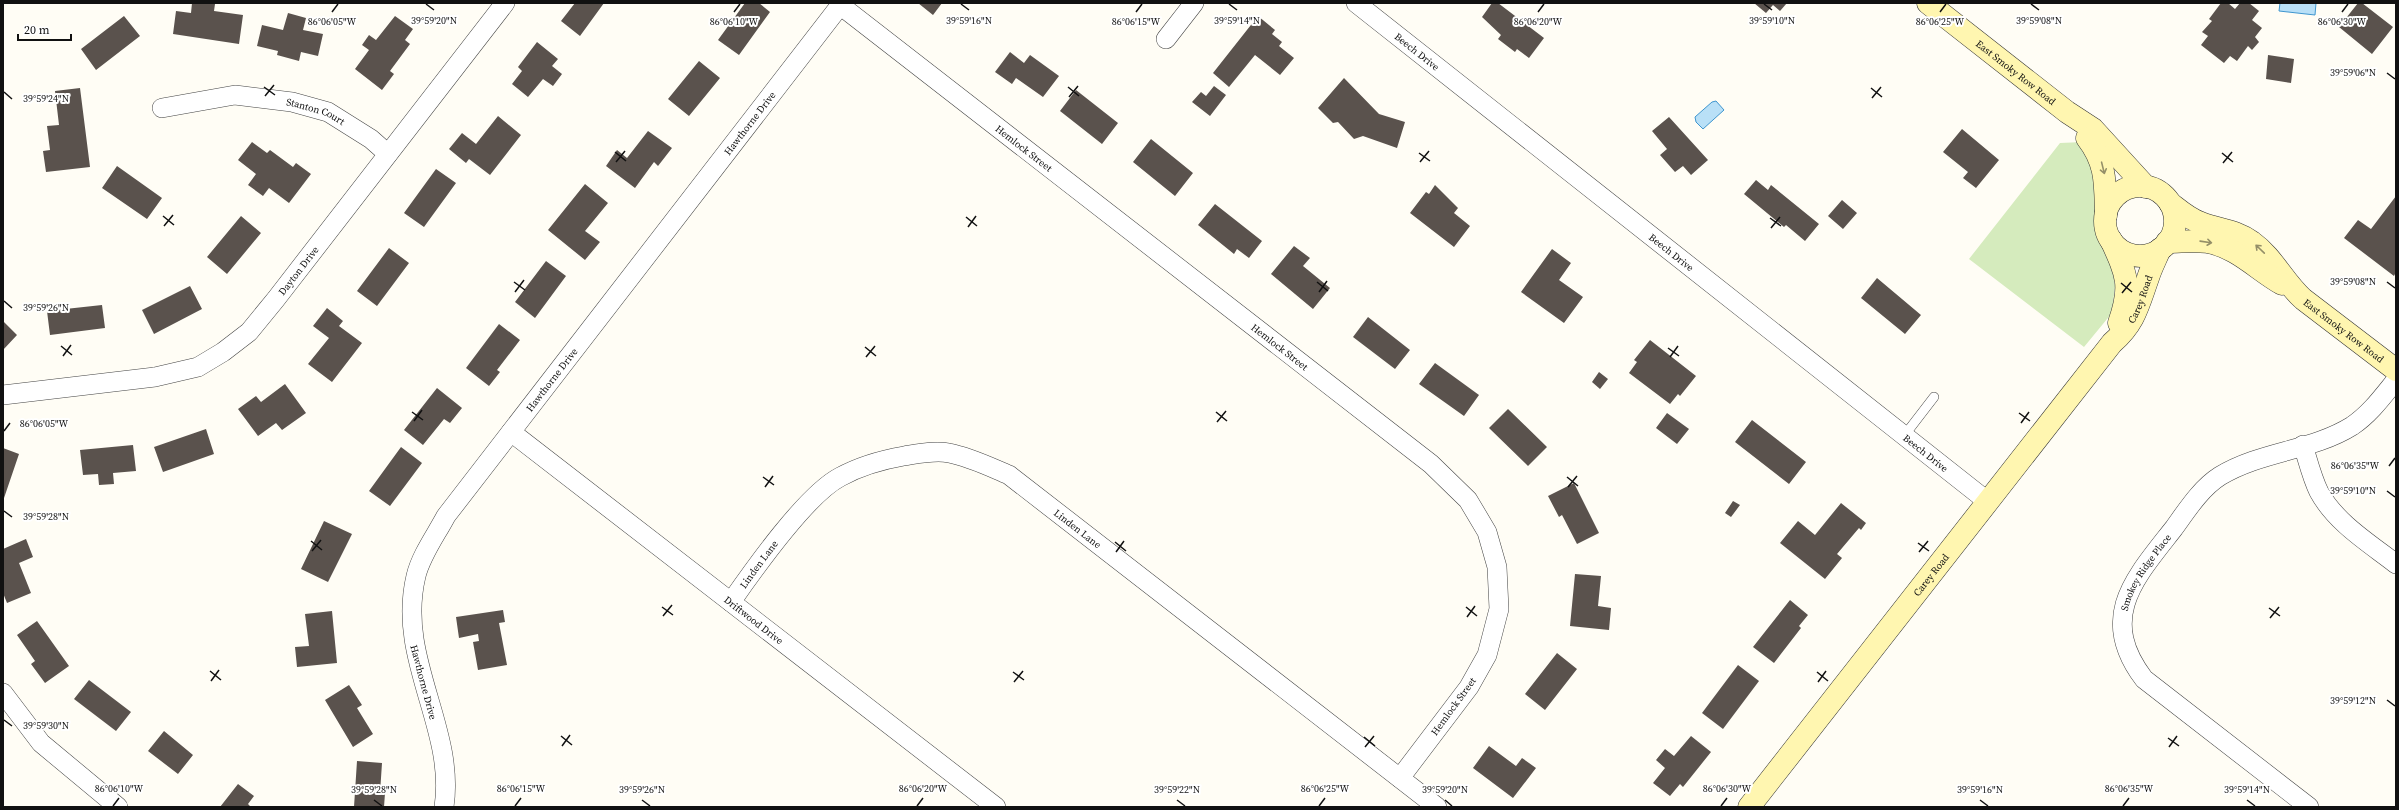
<svg xmlns="http://www.w3.org/2000/svg" width="2399" height="810" viewBox="0 0 2399 810" font-family="'Source Serif 4',serif">
  <style>
    .green { fill: #d5ebbd }
    .water { fill: #b9e0f7; stroke: #3f96cf }
    .building { fill: #5a524d }
    .lines { fill: none; stroke-linecap: round; stroke-linejoin: round }
    .lane-casing { stroke: #444; stroke-width: 10 }
    .street-casing { stroke: #444; stroke-width: 20 }
    .secondary-casing { stroke: #333; stroke-width: 23 }
    .lane { stroke: #fff; stroke-width: 9 }
    .street { stroke: #fff; stroke-width: 19 }
    .secondary { stroke: #fff6b0; stroke-width: 22 }
    .oneway { stroke: #948f68 }
    .ticks { fill: none; stroke: #111; stroke-width: 1.5 }
    .labels { text-anchor: middle; stroke-width: 4; stroke-linejoin: round; paint-order: stroke }
    .street-label { font-size: 10px; fill: #111; stroke: #fff }
    .ticks-label { font-size: 10px; text-anchor: middle; fill: #111; stroke: #fff; stroke-width: 4; stroke-linejoin: round; paint-order: stroke }
  </style>
  <rect width="100%" height="100%" fill="#fffdf5"/>
  <path class="green" d="M2083,142L2094,162L2097,188L2095,231L2112,264L2115,286L2112,313L2084,347L1969,259L2060,143Z"/>
  <path class="water" d="M2280,3H2316L2315,15L2279,11Z
    M1716,101L1724,110L1703,129L1696,122L1695,117L1712,102Z"/>
  <path class="building" d="M192,3L215,4L214,11L243,15L239,44L173,34L176,11L191,13Z
    M575,3H604L580,36L561,21Z
    M745,3H759L770,12L739,55L718,40Z
    M918,3H942L933,15Z
    M1492,3H1498L1544,38L1529,58L1517,49L1515,52L1498,39L1501,35L1482,17Z
    M1754,3H1787L1780,11L1773,5L1766,13Z
    M2221,3H2228L2235,9L2240,3H2249L2259,11L2252,20L2262,28L2255,37L2259,42L2252,50L2248,46L2237,61L2230,56L2224,63L2201,45L2208,36L2202,32L2212,21L2209,19Z
    M2358,3H2362L2393,27L2372,54L2339,27Z
    M288,13L306,18L303,30L323,34L318,56L301,52L299,61L277,55L278,51L257,46L262,25L283,30Z
    M124,16L140,36L96,70L81,49Z
    M395,16L413,29L405,40L410,44L390,71L394,74L382,90L355,69L369,50L362,45L369,35L376,40Z
    M1258,16L1275,30L1272,34L1282,42L1279,46L1294,58L1280,75L1255,55L1229,87L1213,73Z
    M537,42L558,59L552,66L562,74L553,86L543,79L528,97L512,84L522,71L518,67Z
    M1010,52L1024,63L1030,55L1059,76L1043,97L1016,78L1012,84L995,72Z
    M2268,55L2294,59L2291,83L2266,79Z
    M699,61L720,78L689,116L668,99Z
    M1344,78L1379,114L1405,122L1397,148L1363,136L1354,139L1338,122L1333,123L1318,108Z
    M1214,86L1226,95L1210,116L1192,102L1201,92L1206,96Z
    M80,88L90,167L46,172L43,151L50,150L47,126L59,125L55,91Z
    M1076,90L1118,123L1102,144L1060,111Z
    M498,116L521,135L490,175L469,159L466,163L449,149L462,133L476,144Z
    M1669,117L1708,160L1691,175L1683,166L1675,172L1660,155L1667,149L1652,131Z
    M1962,129L1999,160L1976,188L1963,178L1968,172L1943,152Z
    M648,131L672,148L658,166L654,162L635,188L606,166L617,150L627,158Z
    M1151,139L1193,173L1175,196L1133,162Z
    M252,142L267,153L270,150L293,167L296,163L311,174L289,203L269,188L263,196L248,185L256,174L238,160Z
    M117,166L162,198L147,219L102,188Z
    M436,169L456,183L424,227L404,213Z
    M1756,180L1768,190L1771,185L1819,224L1805,241L1786,225L1784,227L1744,194Z
    M585,184L608,203L585,231L600,242L585,260L548,230Z
    M1435,185L1458,208L1454,213L1470,226L1454,247L1410,213L1426,192L1429,194Z
    M2396,196V272L2394,276L2344,238L2358,220L2371,229Z
    M1842,200L1857,213L1843,229L1828,216Z
    M1215,204L1262,241L1249,258L1237,249L1234,254L1198,225Z
    M241,216L261,233L227,274L207,257Z
    M1294,246L1310,258L1303,266L1330,288L1313,309L1271,274Z
    M389,248L409,263L377,306L357,291Z
    M1552,249L1571,263L1559,280L1583,297L1564,323L1521,292Z
    M546,261L566,276L535,318L515,302Z
    M1877,278L1921,315L1905,334L1861,298Z
    M190,286L202,309L154,334L142,310Z
    M102,305L105,328L50,335L47,311Z
    M327,308L343,321L339,326L362,343L332,382L308,364L329,338L313,326Z
    M1368,317L1410,350L1395,369L1353,337Z
    M3,321L17,335L3,350Z
    M499,324L520,340L497,370L500,372L489,386L466,368Z
    M1650,340L1696,376L1680,396L1678,394L1670,404L1629,373L1637,362L1634,360Z
    M1435,363L1479,395L1464,416L1419,384Z
    M1599,372L1608,379L1600,389L1592,382Z
    M285,384L306,413L282,430L276,423L258,436L238,409L256,396L261,402Z
    M437,388L462,408L450,423L444,419L423,445L404,430Z
    M1508,409L1547,447L1528,466L1489,428Z
    M1667,413L1689,429L1677,444L1656,428Z
    M1752,420L1806,462L1789,484L1735,442Z
    M206,429L214,454L163,472L154,447Z
    M133,445L136,471L113,473L114,484L99,485L98,474L83,475L80,450Z
    M401,447L422,463L390,506L369,491Z
    M3,448L19,454L3,501Z
    M1574,483L1599,533L1577,544L1562,515L1559,517L1548,496Z
    M1733,501L1740,505L1731,517L1725,513Z
    M1841,503L1866,523L1861,530L1859,528L1837,554L1842,558L1825,579L1780,543L1798,521L1815,535Z
    M324,521L352,534L328,582L301,569Z
    M26,539L33,557L19,563L31,593L7,603L3,593V549Z
    M1575,574L1601,576L1598,606L1611,608L1609,630L1570,626Z
    M1790,600L1808,615L1799,626L1801,628L1774,663L1753,647Z
    M503,610L505,622L499,623L507,665L478,670L473,642L479,641L478,634L459,638L456,617Z
    M332,611L337,663L297,667L295,647L309,646L305,614Z
    M37,621L69,666L45,683L31,664L35,661L17,635Z
    M1557,653L1577,669L1545,710L1525,694Z
    M1738,665L1759,681L1723,729L1702,713Z
    M89,680L131,712L116,731L74,699Z
    M349,685L362,705L357,708L373,734L353,747L325,700Z
    M164,731L193,755L178,774L148,751Z
    M1691,736L1711,752L1683,787L1680,784L1670,796L1653,783L1665,768L1656,760L1665,749L1674,756Z
    M1489,746L1516,766L1522,758L1536,768L1513,798L1473,768Z
    M357,761L382,763L380,793H385L384,807H354Z
    M238,784L254,796L248,804L251,807H220Z"/>
  <g class="lines">
    <defs>
      <path id="lane" d="M1904,436L1934,397"/>
      <g id="street">
        <path id="s1" d="M1356,3L1987,501"/>
        <path id="s2" d="M840,5L1431,464L1468,500L1487,532L1497,567L1499,609L1487,655L1469,687L1400,778"/>
        <path d="M1166,39L1194,3"/>
        <path id="s3" d="M162,108L235,95L292,102L328,112L371,139L388,154"/>
        <path id="s4" d="M3,395L155,377L198,367L223,352L249,332L276,299L505,3"/>
        <path id="s5" d="M511,432L996,807"/>
        <path d="M2303,445C2308,461 2312,478 2319,492C2336,523 2369,543 2396,564"/>
        <path id="s6" d="M731,602C754,569 806,495 840,477C860,466 881,460 904,456C917,454 935,450 949,453C970,457 990,467 1009,475L1437,807"/>
        <path d="M3,693L41,743L118,807"/>
        <path id="s7" d="M444,807C456,728 396,659 416,576C421,555 436,535 446,516L842,3"/>
        <path id="s8" d="M2309,807L2144,679C2097,617 2135,578 2174,528C2187,510 2201,488 2220,476C2261,451 2312,451 2352,426C2370,414 2383,396 2396,380"/>
      </g>
      <g id="secondary">
        <path id="s9" d="M1928,3L2067,112L2093,129L2146,187"/>
        <path d="M2087,138C2107,164 2105,184 2106,215"/>
        <circle cx="2140" cy="221" r="35"/>
        <path id="s10" d="M2170,203C2179,210 2189,219 2201,223C2219,230 2236,230 2252,242C2273,257 2284,282 2303,299L2396,370"/>
        <path d="M2111,240C2127,275 2132,286 2119,323"/>
        <path d="M2167,242C2181,242 2194,240 2207,242C2237,247 2257,270 2282,284"/>
        <path id="s11" d="M1749,807L2112,343C2135,323 2138,306 2148,278C2151,268 2156,259 2160,249"/>
      </g>
    </defs>
    <use href="#lane" class="lane-casing"/>
    <use href="#street" class="street-casing"/>
    <use href="#secondary" class="secondary-casing"/>
    <use href="#lane" class="lane"/>
    <use href="#street" class="street"/>
    <use href="#secondary" class="secondary"/>
  </g>
  <defs><path id="oneway-shaft" d="M-6 0H5M1.5-3L5.5 0L1.5 3" fill="none" stroke-width="1.6" stroke-linecap="round" stroke-linejoin="round"/></defs>
  <g class="oneway">
    <use href="#oneway-shaft" transform="translate(2103 168) rotate(76)"/>
    <use href="#oneway-shaft" transform="translate(2206 242) rotate(8)"/>
    <use href="#oneway-shaft" transform="translate(2260 249) rotate(-136)"/>
  </g>
  <path class="ticks" d="M426,4L434,10M961,4L969,10M1229,4L1237,10M1764,4L1772,10M2031,4L2039,10M332,12L338,4M734,12L740,4M1136,12L1142,4M1538,12L1544,4M1940,12L1946,4M2342,12L2348,4M2387,73L2395,79M264,87L275,95M1068,87L1079,96M1871,88L1882,97M4,92L12,99M265,96L274,85M1069,97L1078,86M1872,98L1881,87M615,152L626,161M1419,153L1430,161M2222,153L2233,162M616,162L625,151M1420,162L1429,151M2223,163L2232,152M163,216L174,225M966,217L977,226M1770,218L1781,226M164,226L173,215M968,227L976,216M1771,228L1780,217M514,282L525,290M1317,282L1328,291M2387,282L2395,288M2121,283L2132,292M515,292L524,280M1319,292L1327,281M2122,293L2131,282M4,301L12,308M61,346L72,355M865,347L876,356M1668,348L1679,356M63,356L71,345M866,357L875,346M1670,357L1678,346M412,412L423,420M1216,412L1227,421M2019,413L2030,421M414,421L422,410M1217,422L1226,411M2021,423L2029,412M4,431L10,423M2389,466L2395,458M763,477L774,485M1567,477L1578,486M765,487L773,476M1568,487L1577,476M2387,491L2395,497M4,511L12,517M311,541L322,550M1115,542L1126,551M1918,543L1929,551M312,551L321,540M1116,552L1124,541M1919,552L1928,541M662,607L673,615M1466,607L1477,616M2269,608L2280,616M663,616L672,605M1467,617L1475,606M2270,618L2279,607M210,671L221,680M1013,672L1024,680M1817,672L1828,681M211,681L219,670M1014,682L1023,671M1818,682L1826,671M2387,700L2395,706M4,720L12,726M561,736L572,745M1364,737L1375,746M2168,738L2179,746M562,746L570,735M1365,747L1374,736M2169,747L2177,736M374,800L382,806M642,800L650,806M1177,800L1185,806M1445,800L1452,806M1980,800L1988,806M2247,800L2255,806M113,806L119,798M515,806L521,798M917,806L923,798M1319,806L1325,798M1721,806L1727,798M2123,806L2129,798"/>
  <g class="labels">
    <g class="street-label">
      <text dy="4" stroke="none"><textPath href="#s1" startOffset="78">Beech Drive</textPath></text>
      <text dy="4" stroke="none"><textPath href="#s9" startOffset="112">East Smoky Row Road</textPath></text>
      <text dy="4" stroke="none"><textPath href="#s3" startOffset="157">Stanton Court</textPath></text>
      <text dy="4" stroke="none"><textPath href="#s7" startOffset="799">Hawthorne Drive</textPath></text>
      <text dy="4" stroke="none"><textPath href="#s2" startOffset="233">Hemlock Street</textPath></text>
      <text dy="4" stroke="none"><textPath href="#s1" startOffset="402">Beech Drive</textPath></text>
      <text dy="4" stroke="none"><textPath href="#s4" startOffset="338">Dayton Drive</textPath></text>
      <text dy="4" stroke="none"><textPath href="#s11" startOffset="642">Carey Road</textPath></text>
      <text dy="4" stroke="none"><textPath href="#s10" startOffset="220">East Smoky Row Road</textPath></text>
      <text dy="4" stroke="none"><textPath href="#s2" startOffset="557">Hemlock Street</textPath></text>
      <text dy="4" stroke="none"><textPath href="#s7" startOffset="475">Hawthorne Drive</textPath></text>
      <text dy="4" stroke="none"><textPath href="#s1" startOffset="726">Beech Drive</textPath></text>
      <text dy="4" stroke="none"><textPath href="#s6" startOffset="431">Linden Lane</textPath></text>
      <text dy="4" stroke="none"><textPath href="#s6" startOffset="47">Linden Lane</textPath></text>
      <text dy="4" stroke="none"><textPath href="#s8" startOffset="327">Smokey Ridge Place</textPath></text>
      <text dy="4" stroke="none"><textPath href="#s11" startOffset="295">Carey Road</textPath></text>
      <text dy="4" stroke="none"><textPath href="#s5" startOffset="307">Driftwood Drive</textPath></text>
      <text transform="translate(424 682) rotate(75)" y="4">Hawthorne Drive</text>
      <text transform="translate(1453 706) rotate(-54)" y="4">Hemlock Street</text>
    </g>
  </g>
  <g class="ticks-label">
    <text x="434" y="24">39°59'20"N</text>
    <text x="969" y="24">39°59'16"N</text>
    <text x="1237" y="24">39°59'14"N</text>
    <text x="1772" y="24">39°59'10"N</text>
    <text x="2039" y="24">39°59'08"N</text>
    <text x="332" y="25">86°06'05"W</text>
    <text x="734" y="25">86°06'10"W</text>
    <text x="1136" y="25">86°06'15"W</text>
    <text x="1538" y="25">86°06'20"W</text>
    <text x="1940" y="25">86°06'25"W</text>
    <text x="2342" y="25">86°06'30"W</text>
    <text x="2353" y="76">39°59'06"N</text>
    <text x="46" y="102">39°59'24"N</text>
    <text x="2353" y="285">39°59'08"N</text>
    <text x="46" y="311">39°59'26"N</text>
    <text x="44" y="427">86°06'05"W</text>
    <text x="2355" y="469">86°06'35"W</text>
    <text x="2353" y="494">39°59'10"N</text>
    <text x="46" y="520">39°59'28"N</text>
    <text x="2353" y="704">39°59'12"N</text>
    <text x="46" y="729">39°59'30"N</text>
    <text x="119" y="792">86°06'10"W</text>
    <text x="521" y="792">86°06'15"W</text>
    <text x="923" y="792">86°06'20"W</text>
    <text x="1325" y="792">86°06'25"W</text>
    <text x="1727" y="792">86°06'30"W</text>
    <text x="2129" y="792">86°06'35"W</text>
    <text x="374" y="793">39°59'28"N</text>
    <text x="642" y="793">39°59'26"N</text>
    <text x="1177" y="793">39°59'22"N</text>
    <text x="1445" y="793">39°59'20"N</text>
    <text x="1980" y="793">39°59'16"N</text>
    <text x="2247" y="793">39°59'14"N</text>
  </g>
  <rect width="2399" height="810" fill="none" stroke="#111111" stroke-width="8"/>
  <path d="M18 34v6h53v-6" fill="none" stroke="#111111" stroke-width="2"/>
  <text x="24" y="34" font-size="12" fill="#111111" stroke="#ffffff" stroke-width="3" paint-order="stroke">20 m</text>
</svg>
